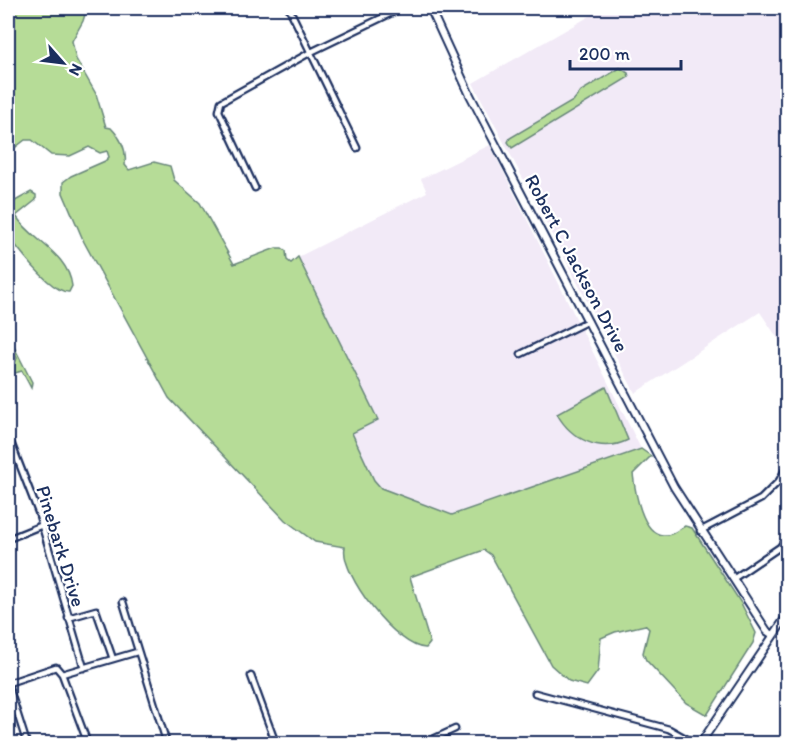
<svg xmlns="http://www.w3.org/2000/svg" width="795" height="751" viewBox="0 0 795 751" font-family="Itim,sans-serif">
  <style>
    .built { fill: #f2eaf7 }
    .green { fill: #b6dc97; stroke: #68867a; stroke-width: 1.5 }
    .lines { fill: none; stroke-linecap: round; stroke-linejoin: round }
    .street-casing { stroke: #1b2f5e; stroke-width: 9 }
    .secondary-casing { stroke: #1b2f5e; stroke-width: 10 }
    .street { stroke: #fff; stroke-width: 4.5 }
    .secondary { stroke: #fff; stroke-width: 6 }
    .labels { text-anchor: middle; stroke-width: 4.5; stroke-linejoin: round; paint-order: stroke }
    .street-label { font-size: 20px; fill: #1b2f5e; stroke: #fff }
  </style>
  <rect width="100%" height="100%" fill="#fff"/>
  <filter id="ink" filterUnits="userSpaceOnUse"><feTurbulence type="fractalNoise" baseFrequency=".0167" numOctaves="2"/><feDisplacementMap in="SourceGraphic" scale="12" xChannelSelector="R" yChannelSelector="G"/><feConvolveMatrix kernelMatrix="1 2 1 2 8 2 1 2 1" color-interpolation-filters="sRGB"/></filter>
  <g filter="url(#ink)">
    <path class="built" d="M604,8H787V352L760,312L635,393L473,83Z
      M490,145L641,449L452,515L381,488L374,480L352,433L378,419L298,257L427,192L421,179Z"/>
    <path class="green" d="M8,8H87L83,21L72,41L76,59L96,94L106,127L111,128C121,138 127,151 125,165L129,170L154,162L170,166L174,180L200,203L234,264L276,248H282L286,251L287,260L291,263L298,257L378,420L352,433L374,480L381,488L452,515L641,449L651,456L633,474C635,491 642,534 663,535C672,536 678,530 685,526L692,528L741,603L756,633L753,643L707,715L686,703L646,660L643,653L649,629L645,625L615,632L601,638L598,671L587,686L569,681L551,665L491,555L484,550L410,577L430,643L426,648C398,649 339,574 345,547L315,542L285,520L169,398L84,242L63,193V182L71,176L105,161L109,157L107,151L100,153L89,147L70,156L51,155L32,140H25L8,153Z
      M620,68L628,73L629,77L512,148L508,142L510,138L573,101L581,91Z
      M31,192L36,195V200L16,216C32,241 68,253 72,286L69,292C51,293 19,250 8,235V205Z
      M8,335L32,382L31,388L22,371L8,375V367L14,365L17,358L8,343Z
      M606,387L628,440C600,454 571,439 557,414Z"/>
    <g class="lines">
      <defs>
        <path id="street" d="M289,8L357,148
          M255,188L219,111L221,102L311,52L402,8
          M521,354L588,321
          M8,435L38,512L84,668
          M779,481L788,487
          M700,531L761,499L779,481L788,464
          M8,539L40,526
          M733,579L780,547L788,536
          M123,602L167,744
          M68,618L96,610L113,659
          M62,674L137,652
          M251,676L276,744
          M8,683L56,667L62,674L88,744
          M8,684L27,744
          M535,693L669,729L696,744
          M422,744L455,729"/>
        <path id="secondary" d="M430,8L469,93L674,487L767,631L773,635
          M700,744L788,614"/>
      </defs>
      <use href="#street" class="street-casing"/>
      <use href="#secondary" class="secondary-casing"/>
      <use href="#street" class="street"/>
      <use href="#secondary" class="secondary"/>
    </g>
  </g>
  <g class="labels">
    <g class="street-label">
      <text transform="translate(577 263) rotate(62)" y="7">Robert C Jackson Drive</text>
      <text transform="translate(61 546) rotate(73)" y="7">Pinebark Drive</text>
    </g>
  </g>
  <rect width="795" height="751" fill="none" stroke="#fff" stroke-width="30"/>
  <rect x="15" y="15" width="765" height="721" fill="none" stroke="#1b2f5e" stroke-width="2" filter="url(#ink)"/>
  <g transform="translate(63 63) rotate(118)" stroke="#ffffff" stroke-width="4.5" paint-order="stroke">
  <path d="M0-4.5L10 22L0 15L-10 22Z" fill="#1b2f5e"/>
  <text y="-9" font-size="16" font-weight="bold" text-anchor="middle" fill="#1b2f5e">N</text>
  </g>
  <path d="M570 60v9h111v-9" fill="none" stroke="#1b2f5e" stroke-width="3"/>
  <text x="579" y="60" font-size="18" fill="#1b2f5e" stroke="#ffffff" stroke-width="4.5" paint-order="stroke">200 m</text>
</svg>
